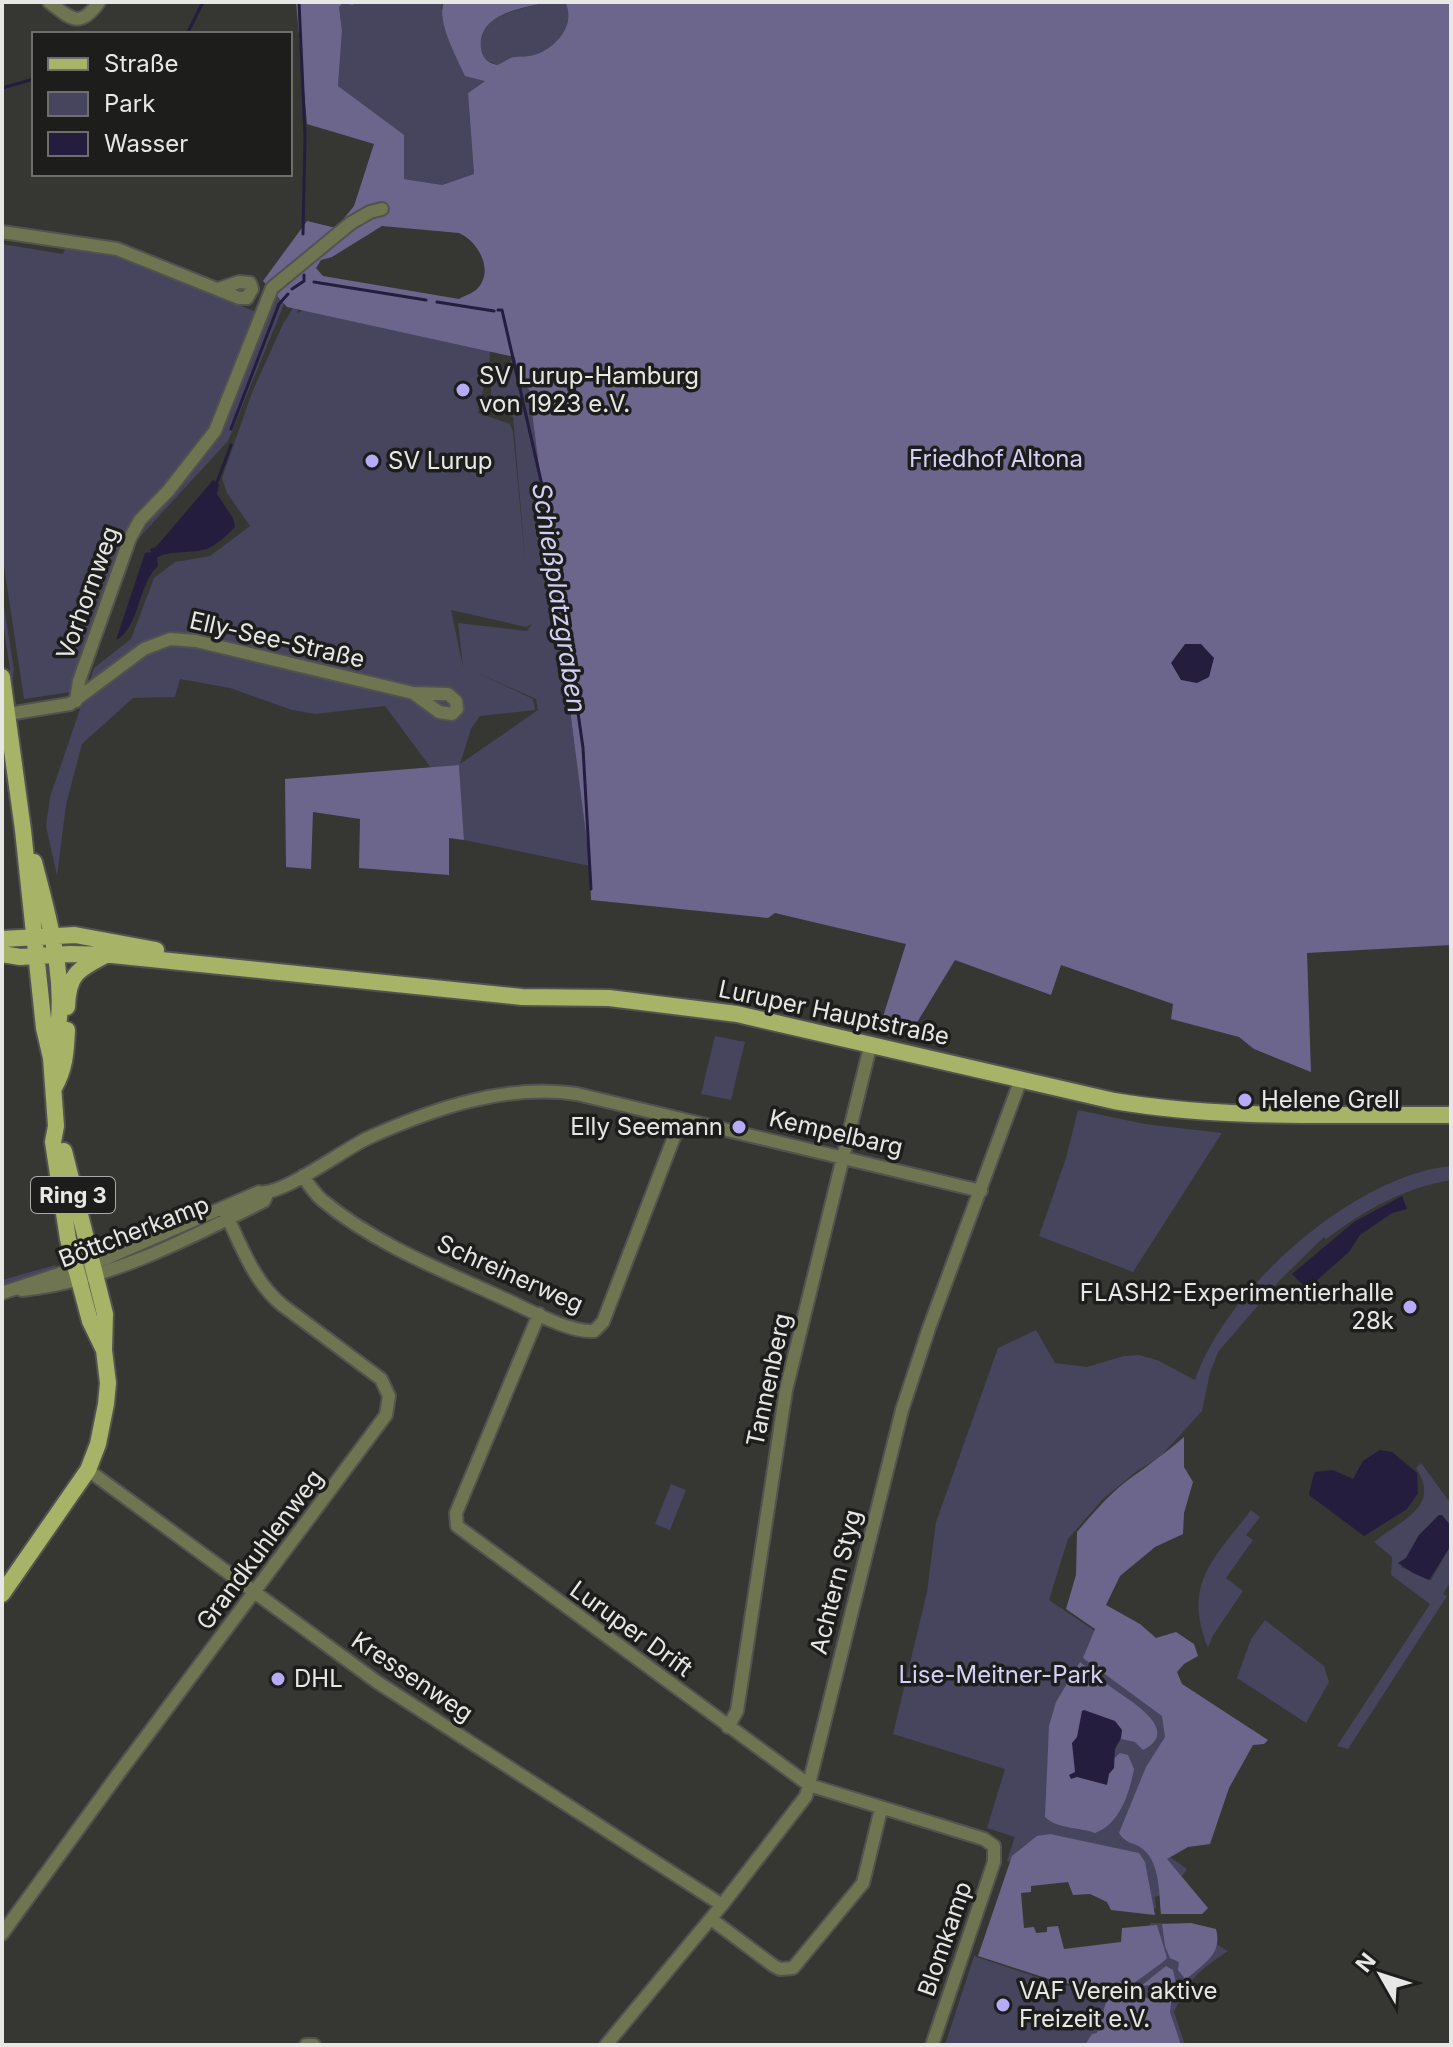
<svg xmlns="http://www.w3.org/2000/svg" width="1453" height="2047" viewBox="0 0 1453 2047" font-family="Inter,sans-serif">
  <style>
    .green { fill: #47445d; fill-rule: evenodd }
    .forest { fill: #6c668d; fill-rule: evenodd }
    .water { fill: #241d3e }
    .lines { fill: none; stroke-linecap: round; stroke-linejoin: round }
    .stream { stroke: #241d3e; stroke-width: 3 }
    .minor-casing { stroke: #525250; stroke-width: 16 }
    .major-casing { stroke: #525250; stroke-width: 20 }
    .minor { stroke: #6f7551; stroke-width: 12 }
    .major { stroke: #a7b366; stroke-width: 16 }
    .poi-dot { fill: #b7abf8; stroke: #1d1e1c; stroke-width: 3 }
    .labels { text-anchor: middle; stroke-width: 7; stroke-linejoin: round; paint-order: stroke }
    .shield { fill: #1d1e1c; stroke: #aaaba9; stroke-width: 2 }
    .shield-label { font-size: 22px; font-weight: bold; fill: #e7e8e6 }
    .poi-label { font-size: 24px; fill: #e7e8e6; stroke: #1d1e1c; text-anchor: start }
    .park-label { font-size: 24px; fill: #d5d0f7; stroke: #1d1e1c }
    .street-label { font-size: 24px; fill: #e7e8e6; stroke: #1d1e1c }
    .water-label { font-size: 26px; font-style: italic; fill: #d2cef5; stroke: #1d1e1c }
  </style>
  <rect width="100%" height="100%" fill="#363633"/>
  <path class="green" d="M360,2H444L441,8L486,80L468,93L474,174L442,185L404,179L338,86L342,31L339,7L343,3L352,5Z
    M549,2H565C577,25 555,49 534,55C527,57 521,56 515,57C509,57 503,63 498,65L485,60C463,17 520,9 549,2Z
    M2,244L63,254L65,249L113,256L259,313L213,431L141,514L72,692L24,699L2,553Z
    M275,295L284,304L228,441L137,540L156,512L220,434L230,413Z
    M293,308L297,309L298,313L303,310L489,343L490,358L478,413L510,424L513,432L526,569L513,417L491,411V378L515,357L519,381L529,389L590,866L464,840L459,765L431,768L385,706L315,714L292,710L230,688L180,679L175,697L133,698L82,744L66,805L57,876L46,826L50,797L94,668L131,639L154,578L175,562L210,556L250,526L227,493L222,478L253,390L283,324ZM451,610L526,627L532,624L527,631L458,623L463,667ZM475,672L536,699L538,710L460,764L471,729L480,716L535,710L533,699Z
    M2,594L14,670L12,683L2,616Z
    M715,1036L745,1042L731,1100L701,1094Z
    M1078,1110L1145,1124L1222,1133L1133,1272L1039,1236L1066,1158Z
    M1451,1166V1180C1403,1188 1365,1210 1326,1239L1324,1237L1280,1280L1218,1352L1210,1373L1202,1411L1160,1457L1137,1471L1103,1499L1068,1539L1049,1600L1163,1677L1170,1857L1187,1869L1172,1891L1155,1897L1156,1909L1007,1861L1015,1837L987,1828L1005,1769L893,1734L927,1592L936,1522L998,1348L1036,1330L1055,1363L1087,1367L1124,1356L1139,1355L1157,1360L1195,1380C1226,1289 1354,1175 1451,1166ZM1121,1738L1114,1752L1072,1756Z
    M55,1265L56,1267L2,1285V1280Z
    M1421,1463L1451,1504V1526L1439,1515L1419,1535L1401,1567L1431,1580L1451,1545V1581L1443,1594L1447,1596L1348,1749L1337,1746L1430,1604L1391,1575L1392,1557L1374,1542C1400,1520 1442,1508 1416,1468Z
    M671,1484L686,1490L670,1530L655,1524Z
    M1251,1510L1260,1517L1246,1535L1253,1540L1226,1578L1243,1591L1212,1637L1208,1648C1182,1583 1214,1559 1251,1510Z
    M1265,1620L1324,1666L1329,1682L1306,1723L1237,1678L1251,1639Z
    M1151,1923L1182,1924L1228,1951C1197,1972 1190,1978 1174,2012L1185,2045H945L974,1956L1061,1985L1101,1988Z"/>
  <path class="forest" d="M296,2H360L352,5L343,3L339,7L342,31L338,86L404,135V179L442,185L474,174L468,93L485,81L465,76C457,58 436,21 444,2H549C523,8 477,13 481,48C482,58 488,63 497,65C503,63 509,57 515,57C521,56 527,57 534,55C555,49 577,25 565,2H1451V945L1307,953L1311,1072L1254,1049L1239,1037L1171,1019L1173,1004L1061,965L1051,995L955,960L910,1034L880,1026L906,944L775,913L768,918L591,900L590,866L529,389L519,381L515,357L287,307L263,281L307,221L336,228L354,206L374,144L307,124ZM382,226L459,233C478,241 495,271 477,289C473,293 464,296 459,299L323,276L316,268L321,260L332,257Z
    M459,765L464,840L449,838V875L359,868L360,819L313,812L311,869L286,867L285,779Z
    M1184,1437V1467L1193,1482L1184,1513L1183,1534L1155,1547L1120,1576L1106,1605L1140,1624L1156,1638L1176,1632L1194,1644L1198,1656L1184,1664L1177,1672L1182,1684L1268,1740L1264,1744L1253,1745L1229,1788L1210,1844L1188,1847L1167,1859L1208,1908L1202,1914H1161C1159,1895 1160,1865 1145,1851C1137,1842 1126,1845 1119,1833L1146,1767L1165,1737L1162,1716L1083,1658L1095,1629L1066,1609L1076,1575L1077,1532C1094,1512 1111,1492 1132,1477C1150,1464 1167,1452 1184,1437Z
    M1080,1662C1094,1673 1107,1685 1121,1694C1138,1706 1179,1732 1143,1750L1135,1742L1112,1737L1111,1761L1120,1753L1128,1755L1134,1769C1129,1794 1120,1824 1095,1833C1079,1827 1057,1829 1045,1817L1049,1726L1056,1702Z
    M1050,1834L1139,1853L1145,1862L1155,1915L1111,1910L1107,1902L1090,1894L1073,1895L1068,1882L1031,1886V1892L1021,1893L1024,1928L1034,1927L1036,1933L1047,1932V1927L1058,1926L1064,1949L1121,1942L1122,1928L1157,1925L1167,1958L1163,1962L1134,1983L1092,1985L1061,1983L978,1956L1012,1856L1037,1836Z
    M1191,1923L1216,1929C1223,1955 1203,1963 1186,1980L1178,1970L1179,1962L1170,1958L1165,1946L1162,1924Z
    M1166,1966L1173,1970L1176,1983L1141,1986Z
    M1167,1994H1172L1170,2012L1181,2045H1085L1092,2034L1097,2033L1106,2002C1116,1996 1131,1993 1141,1999Z"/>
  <path class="water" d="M213,480L219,485L217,494L233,518L235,527C228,534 218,544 209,548C193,555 169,549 157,558L158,566C137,585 140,628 116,640L145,553L151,552L150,549L156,547Z
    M1185,644H1201L1214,658L1209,677L1197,683L1181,680L1171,663Z
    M1402,1196L1407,1209L1392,1213L1360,1235L1349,1252L1307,1289L1292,1274L1354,1222Z
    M1380,1450L1392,1452L1417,1473L1418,1493L1407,1509L1364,1536L1309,1495C1309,1493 1314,1473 1315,1472L1333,1470L1353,1479L1363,1461Z
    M1439,1515H1442L1451,1526V1545L1429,1580L1413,1573L1398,1563L1406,1558L1419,1535Z
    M1084,1710L1115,1721L1122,1730L1121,1738L1115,1748L1114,1768L1109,1774L1107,1785L1077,1777L1071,1779L1069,1775L1075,1772L1072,1743L1077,1737L1082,1711Z"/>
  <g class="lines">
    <path class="stream" d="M299,2L305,135L303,234
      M187,34L203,2
      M2,88L34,79
      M314,282L426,300
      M292,289L304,281V275
      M437,302L494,311
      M498,310H502L552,529L583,748L591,889
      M231,429L279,304L288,294
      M216,485L231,445"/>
    <defs>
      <path id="minor" d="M49,2C71,19 80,29 99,2
        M2,232L117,249L239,298H247L252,289L250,283L239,282L218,289
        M76,701L79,681L130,538L140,520L168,491L215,431L272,288L351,223L370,212L382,209
        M8,714L70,704L144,649L170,639L196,641L413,693L448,694L456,701L457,709L452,714L439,712L413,693
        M303,1176C309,1185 314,1193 322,1200C376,1245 444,1271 507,1300C529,1310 570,1333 594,1331L603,1322L681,1119
        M22,1290C108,1281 188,1239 264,1201L267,1194
        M2,1293L107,1258L259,1192C281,1197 344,1149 368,1138C432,1109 507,1083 577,1094L981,1191
        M539,1314L456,1513L457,1526L809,1785L984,1839L994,1846V1862L932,2045
        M88,1470L377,1682L722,1905
        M728,1727L737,1711L786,1390L871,1043
        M711,1919L774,1966L780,1969L793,1968L863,1883L881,1809
        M2,1934L119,1773L386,1415L389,1396L381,1379L282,1305C252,1280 240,1242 223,1208
        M306,2045H314
        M606,2045L722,1905L806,1796L902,1410L929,1328L1021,1079"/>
      <path id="major" d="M2,677L23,830L44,1028L51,1058L56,1126L53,1142L68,1239L90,1321L104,1350
        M34,862C49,920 71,992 53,1051
        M2,939L75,935L156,950
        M2,954L20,957L70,954L112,955L522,997L609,998L737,1014L1114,1101C1226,1120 1338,1114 1451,1115
        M67,1007C68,975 77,970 104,956
        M54,1088C65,1069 66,1052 67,1030
        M2,1594L88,1470L98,1444L106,1404L108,1383L104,1350L105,1314L64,1151"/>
    </defs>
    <use href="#minor" class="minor-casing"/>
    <use href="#major" class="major-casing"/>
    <use href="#minor" class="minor"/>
    <use href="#major" class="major"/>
  </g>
  <g class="poi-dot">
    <circle cx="463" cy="390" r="8"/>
    <circle cx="372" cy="461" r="8"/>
    <circle cx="1245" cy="1100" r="8"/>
    <circle cx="739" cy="1127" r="8"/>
    <circle cx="1410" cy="1307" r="8"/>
    <circle cx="278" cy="1679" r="8"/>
    <circle cx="1003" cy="2005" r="8"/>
  </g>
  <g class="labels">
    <rect class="shield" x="31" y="1177" width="84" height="36" rx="6"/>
    <g class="shield-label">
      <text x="73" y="1203">Ring 3</text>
    </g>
    <g class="poi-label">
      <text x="479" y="384">SV Lurup-Hamburg<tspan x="479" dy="28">von 1923 e.V.</tspan></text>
      <text x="388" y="469">SV Lurup</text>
      <text x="1261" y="1108">Helene Grell</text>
      <text x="723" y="1135" text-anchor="end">Elly Seemann</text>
      <text x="1394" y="1301" text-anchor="end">FLASH2-Experimentierhalle<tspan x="1394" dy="28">28k</tspan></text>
      <text x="294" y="1687">DHL</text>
      <text x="1019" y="1999">VAF Verein aktive<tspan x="1019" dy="28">Freizeit e.V.</tspan></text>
    </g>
    <g class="park-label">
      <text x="996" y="467">Friedhof Altona</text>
      <text x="1001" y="1683">Lise-Meitner-Park</text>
    </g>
    <g class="street-label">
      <text transform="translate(88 593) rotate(-70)" y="8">Vorhornweg</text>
      <text transform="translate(277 640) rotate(13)" y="8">Elly-See-Straße</text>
      <text transform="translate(834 1013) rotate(12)" y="8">Luruper Hauptstraße</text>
      <text transform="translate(836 1133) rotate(13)" y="8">Kempelbarg</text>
      <text transform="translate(134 1232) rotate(-21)" y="8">Böttcherkamp</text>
      <text transform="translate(510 1274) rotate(24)" y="8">Schreinerweg</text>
      <text transform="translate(769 1380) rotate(-78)" y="8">Tannenberg</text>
      <text transform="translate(260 1550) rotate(-53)" y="8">Grandkuhlenweg</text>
      <text transform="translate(836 1582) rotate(-76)" y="8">Achtern Styg</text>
      <text transform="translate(631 1629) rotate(36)" y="8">Luruper Drift</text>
      <text transform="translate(412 1677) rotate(34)" y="8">Kressenweg</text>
      <text transform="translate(945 1939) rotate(-71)" y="8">Blomkamp</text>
    </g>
    <g class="water-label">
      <text transform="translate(559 598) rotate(81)" y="9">Schießplatzgraben</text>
    </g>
  </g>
  <rect width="1453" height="2047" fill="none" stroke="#e7e8e6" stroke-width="8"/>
  <rect x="32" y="32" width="260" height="144" fill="#1d1e1c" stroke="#6e6f6d" stroke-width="2"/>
  <rect x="48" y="58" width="40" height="12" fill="#a7b366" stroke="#6e6f6d" stroke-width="2"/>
  <text x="104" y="72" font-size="24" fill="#e7e8e6">Straße</text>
  <rect x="48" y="92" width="40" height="24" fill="#47445d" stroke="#6e6f6d" stroke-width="2"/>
  <text x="104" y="112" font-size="24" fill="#e7e8e6">Park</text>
  <rect x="48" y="132" width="40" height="24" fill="#241d3e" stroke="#6e6f6d" stroke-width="2"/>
  <text x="104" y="152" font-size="24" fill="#e7e8e6">Wasser</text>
  <g transform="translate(1381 1975) rotate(309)" stroke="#1d1e1c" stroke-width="6" paint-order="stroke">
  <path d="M0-6L14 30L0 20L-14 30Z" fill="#e7e8e6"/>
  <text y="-12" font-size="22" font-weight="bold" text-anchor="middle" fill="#e7e8e6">N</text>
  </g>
</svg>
